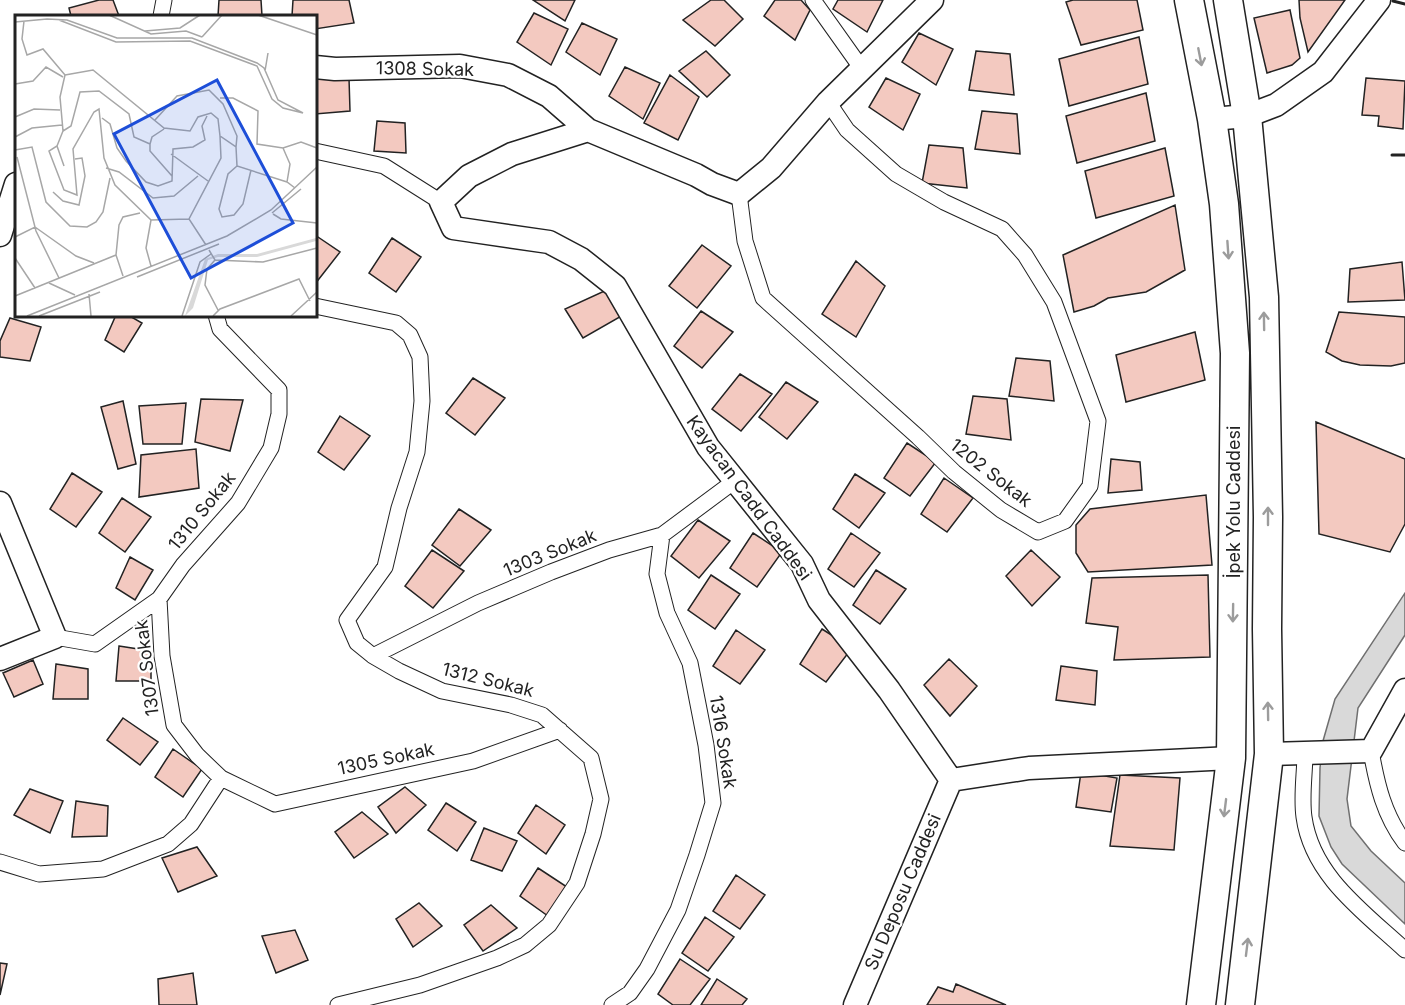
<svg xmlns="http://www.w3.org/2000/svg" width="1405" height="1005" viewBox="0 0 1405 1005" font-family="Inter,sans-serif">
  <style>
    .water { fill: #d9d9d9; stroke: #6f6f6f; stroke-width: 1.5 }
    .building { fill: #f3c9c0; stroke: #222; stroke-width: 1.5 }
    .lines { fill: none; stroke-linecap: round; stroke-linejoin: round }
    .street-casing { stroke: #222; stroke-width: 17 }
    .secondary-casing { stroke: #222; stroke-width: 25 }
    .highway-casing { stroke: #222; stroke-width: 31 }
    .street { stroke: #fff; stroke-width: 15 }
    .secondary { stroke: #fff; stroke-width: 22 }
    .highway { stroke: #fff; stroke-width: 28 }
    .wall { stroke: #222; stroke-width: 3 }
    .oneway { stroke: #9c9c9c }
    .labels { text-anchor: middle; stroke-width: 4.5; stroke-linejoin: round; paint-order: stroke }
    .street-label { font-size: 18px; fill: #222; stroke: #fff }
    .inset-road { fill: none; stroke: #a7a7a7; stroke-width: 1.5 }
    .view { fill: #1d4ed8; fill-opacity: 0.15; stroke: #1d4ed8; stroke-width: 3 }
    .inset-edge { fill: none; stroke: #222; stroke-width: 3 }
  </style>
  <rect width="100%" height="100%" fill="#fff"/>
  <path class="water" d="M1405,593V635L1358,708L1347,799L1351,826L1371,851L1405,883V924L1342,864L1331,847L1319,816L1320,768L1323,741L1335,699Z"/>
  <path class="building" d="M99,0H113L119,16H71L69,8Z
    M219,0H261L262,16H218Z
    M293,0H349L354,23L315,29V16H292Z
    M533,0H575L565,21Z
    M711,0H724L743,19L715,46L683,20Z
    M775,0H801L810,10L795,40L764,16Z
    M838,0H883L867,32L833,9Z
    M1073,0H1137L1143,30L1081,45L1066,2Z
    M1299,0H1345L1308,52L1300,18Z
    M1290,10L1300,58L1292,65L1267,73L1254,18Z
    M534,13L568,29L551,65L517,42Z
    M582,23L617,39L600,75L566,52Z
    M919,33L953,49L936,85L902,62Z
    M1139,37L1148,84L1069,106L1059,59Z
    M706,51L730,75L707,97L679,71Z
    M976,51L1010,54L1014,95L969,90Z
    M625,67L660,83L643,119L609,96Z
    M670,75L699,97L678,140L644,123Z
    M316,76L349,78L350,111L315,114Z
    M886,78L920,94L903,130L869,107Z
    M1366,78L1405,81L1403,129L1378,126L1379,116L1362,115Z
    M1146,93L1155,141L1077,163L1066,116Z
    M982,111L1017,114L1020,154L975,149Z
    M377,121L405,123L406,153L374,151Z
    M929,145L963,148L967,188L922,183Z
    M1165,148L1174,196L1096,218L1085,171Z
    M1175,205L1185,270L1146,292L1108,298L1094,306L1074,312L1063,255Z
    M315,235L340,252L315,284Z
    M392,238L421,257L396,292L369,273Z
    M702,245L731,266L697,308L669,286Z
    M856,261L885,286L856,337L822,314Z
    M1402,262L1405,300L1348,302L1350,269Z
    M611,288L625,314L583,338L565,309Z
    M701,311L733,332L702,368L674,346Z
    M1339,312L1405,317V363L1391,366L1360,365L1342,361L1326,352Z
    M116,315H128L142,323L124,352L105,340Z
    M10,318L41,327L30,361L0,357V341Z
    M1195,332L1205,380L1126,402L1116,355Z
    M1016,358L1050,361L1054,401L1009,396Z
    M740,374L772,394L741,431L712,409Z
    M473,378L505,398L475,435L446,413Z
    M786,382L818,402L787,439L759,417Z
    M973,396L1007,399L1011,440L966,434Z
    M201,399L243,400L230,451L195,442Z
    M123,401L136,464L118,469L101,407Z
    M186,403L182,444H143L139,406Z
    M340,416L370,436L344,470L318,452Z
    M1316,422L1405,459V524L1390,552L1319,534Z
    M907,443L936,462L910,496L884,478Z
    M196,449L199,488L139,497L141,455Z
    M1111,459L1140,462L1142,490L1108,493Z
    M72,473L102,492L76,527L50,509Z
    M855,474L885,493L859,528L833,509Z
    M944,478L973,498L947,532L921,514Z
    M1206,495L1212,565L1088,572L1076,553V525L1090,509Z
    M122,498L151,517L125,552L99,533Z
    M459,509L491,530L460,566L432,545Z
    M698,520L730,541L699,578L671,556Z
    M753,533L782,552L757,587L730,568Z
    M851,533L880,553L854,587L828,569Z
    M432,550L464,571L433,608L405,586Z
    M1031,550L1060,577L1032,606L1006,576Z
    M130,557L153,570L135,600L116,588Z
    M876,570L906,589L880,624L853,605Z
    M711,575L740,594L715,629L688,610Z
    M1208,575L1210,657L1114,660L1118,627L1086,623L1092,578Z
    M822,629L852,648L826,682L800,664Z
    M736,630L765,650L740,684L713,666Z
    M119,646L151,651V681H116Z
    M949,659L977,686L950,716L924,685Z
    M33,660L43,684L14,697L3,673Z
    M56,664L88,669V699H53Z
    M1061,666L1097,671L1095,705L1056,700Z
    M123,718L158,742L140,765L107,740Z
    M173,749L202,769L183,797L155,777Z
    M1081,772L1117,778L1111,812L1076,807Z
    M1120,775L1180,778L1174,850L1110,846Z
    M405,787L426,805L396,833L378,807Z
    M30,789L63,801L50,833L14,815Z
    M76,801L108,806L107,836L72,837Z
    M446,803L476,822L457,851L428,830Z
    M536,805L565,825L546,854L518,833Z
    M362,812L388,834L354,858L335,832Z
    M484,828L517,841L502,871L471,860Z
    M197,847L217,876L178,892L162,858Z
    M538,868L567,887L548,916L520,896Z
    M736,875L765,895L740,929L713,911Z
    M419,903L442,926L413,947L396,919Z
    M491,905L517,928L483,951L464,925Z
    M705,917L734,937L708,971L682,953Z
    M295,930L308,960L276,973L262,936Z
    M680,959L710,979L690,1005H673L658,994Z
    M0,963L7,964L0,995Z
    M193,973L197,1005H159L158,979Z
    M717,979L747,999L742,1005H701Z
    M956,984L1006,1005H927L938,987L953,992Z"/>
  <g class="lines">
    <defs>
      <path id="street" d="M813,0L862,69
        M161,16L164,0
        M315,151L384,166L441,202
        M739,194L745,241L763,298L918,437L954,472L1001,510L1038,532L1065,521L1090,486L1098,421L1054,302L1025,255L1002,229L944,202L896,174L847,130L828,102
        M315,306L396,323L410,335L420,357L422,401L417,452L399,508L385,567L347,620L357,643L373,656L399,671L442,691L511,705L542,715L591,758L601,799L593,834L577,883L549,925L525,945L497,958L420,985L338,1005
        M159,599L162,656L174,725L197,755L221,778L275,804L473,761L560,730
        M55,637L95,644L159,599L183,565L238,503L271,448L279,414V390L220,329L216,315
        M373,656L478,603L551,572L609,550L662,535L736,480
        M1371,751C1377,785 1384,815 1405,843
        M1305,752C1305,773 1301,796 1304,817C1312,876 1364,912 1405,950
        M0,862L39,874L103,869L168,844L191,824L221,778
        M612,1005L630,993L647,969L678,910L697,855L713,803L706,745L690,663L667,613L657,574L662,535"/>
      <path id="secondary" d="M932,0L828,102L771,168L739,194L712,184L696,175L588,130L512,154L469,176L441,202L453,228L549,242L581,259L615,286L708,447L802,564L819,600L889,690L951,780L1029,768L1231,758
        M315,67L335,69L460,66L508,75L549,96L588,130
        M1212,119L1247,116L1276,105L1323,72L1379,0
        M0,235L16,184
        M0,503L55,637L0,659
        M1269,754L1371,751L1405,690
        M855,1005L951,780"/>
      <path id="highway" d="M1189,0L1212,119L1224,204L1235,353L1231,758L1201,1005
        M1228,0L1247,116L1264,297L1268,517L1267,629L1269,754L1240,1005"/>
    </defs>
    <use href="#street" class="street-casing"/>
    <use href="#secondary" class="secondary-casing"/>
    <use href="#highway" class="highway-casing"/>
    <use href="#street" class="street"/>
    <use href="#secondary" class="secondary"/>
    <use href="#highway" class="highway"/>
    <path class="wall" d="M1393,1L1405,4
      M1392,155H1405"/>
  </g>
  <defs><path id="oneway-shaft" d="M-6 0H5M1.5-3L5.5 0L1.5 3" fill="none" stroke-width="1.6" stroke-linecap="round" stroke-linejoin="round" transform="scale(1.5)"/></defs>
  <g class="oneway">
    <use href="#oneway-shaft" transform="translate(1200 57) rotate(79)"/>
    <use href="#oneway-shaft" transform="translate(1228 250) rotate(86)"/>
    <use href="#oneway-shaft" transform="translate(1264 321) rotate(-91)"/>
    <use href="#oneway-shaft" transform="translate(1268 516) rotate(-90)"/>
    <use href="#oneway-shaft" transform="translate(1233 613) rotate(91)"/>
    <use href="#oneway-shaft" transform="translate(1268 711) rotate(-91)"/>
    <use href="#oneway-shaft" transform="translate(1225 808) rotate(97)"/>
    <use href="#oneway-shaft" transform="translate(1247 947) rotate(-83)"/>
  </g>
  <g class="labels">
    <g class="street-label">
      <text transform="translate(425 69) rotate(1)" y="6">1308 Sokak</text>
      <text transform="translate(991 473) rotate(38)" y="6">1202 Sokak</text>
      <text transform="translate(749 498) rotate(54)" y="6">Kayacan Cadd Caddesi</text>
      <text transform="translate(1234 502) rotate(-90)" y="6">İpek Yolu Caddesi</text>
      <text transform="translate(202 511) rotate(-51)" y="6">1310 Sokak</text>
      <text transform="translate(550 553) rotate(-22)" y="6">1303 Sokak</text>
      <text transform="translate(147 668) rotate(-97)" y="6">1307 Sokak</text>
      <text transform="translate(488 680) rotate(14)" y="6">1312 Sokak</text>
      <text transform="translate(723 742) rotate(81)" y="6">1316 Sokak</text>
      <text transform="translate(386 759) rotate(-12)" y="6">1305 Sokak</text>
      <text transform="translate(903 892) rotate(-67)" y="6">Su Deposu Caddesi</text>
    </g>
  </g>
  <g transform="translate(15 15)">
    <rect width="302" height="302" fill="#fff"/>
    <path d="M301,223V226L242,242H203L193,245L178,293L170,301L190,244L203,239H242Z" fill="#d9d9d9"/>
    <path class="inset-road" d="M94,0L136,19L171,16L187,22M243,0L302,20M9,6L7,24L12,40L28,34L50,60M0,7L32,4L52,5L102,23H177L242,48L249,53L263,85L288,98L268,93L257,84L242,51L175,26L101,27L44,5M130,16L165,13L185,0M187,22L207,0M250,56L253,38M50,60L45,82L48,116L42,131L34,136L49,175L62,180L58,134L79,97L84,94L89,143L100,170L136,205L174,204M50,60L78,55L149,113L175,116L183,102L196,98L203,104L205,121M0,69L18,66L31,52L48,62M205,83H218L243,96L242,129L268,133L286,127L302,133M0,102L19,94L45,95M87,103L95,109L102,133L111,146L131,167L143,171L157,166L158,134L178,132L190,125L187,111L192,101M140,105L162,81L194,75L208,89L222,121L221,132M48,116L56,111L65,77L84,76L114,99L119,122L135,129M0,122L17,113L47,110M135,129V136L157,161M135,129L137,122L149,114M42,131L49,151M268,133L275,149L272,167M0,135L17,132L31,187L55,211L72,212L81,207L88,197L95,163M156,139L193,166M2,142L21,216L44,263M222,151L213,159L204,194L207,202L219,200L228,189L236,155M91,153L104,157L138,183L159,181L183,161M38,177L48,186L64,190L70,161L67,143L60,144M257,198L286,174M258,199L266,204L302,208M0,222L20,212L61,241L79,248M191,230L174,204L206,143L205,121L221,132L222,151L272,167L280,173M194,235L200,245L248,247L302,233M0,243L20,273M200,245L192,254L190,270L203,295M136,251L131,233L136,205M108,261L101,240L104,210L108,202L125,198M122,262L204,229M34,268L60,280M74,279L76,301M0,281L101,240M12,301L212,221L256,195L302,152M24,301L85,277M167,301L185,247L196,239M198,301L205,294L284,264L295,286M276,301L302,277"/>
    <path class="view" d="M202,65L278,208L176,263L99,119Z"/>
    <rect width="302" height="302" class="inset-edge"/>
  </g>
</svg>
